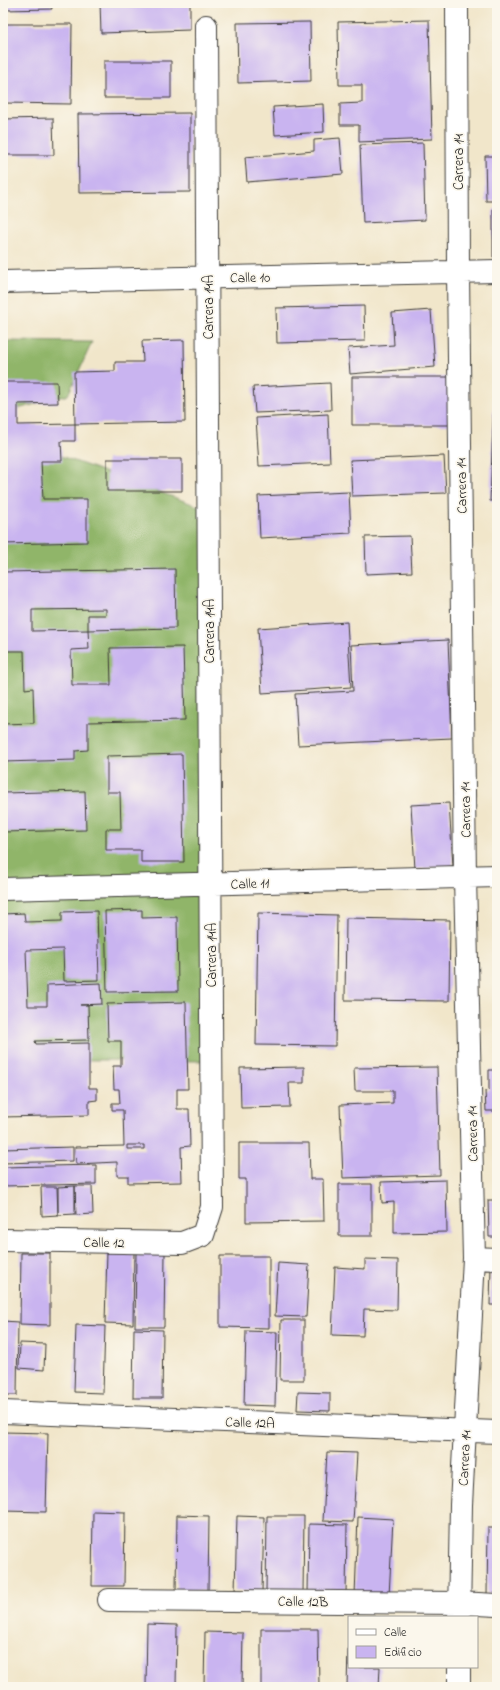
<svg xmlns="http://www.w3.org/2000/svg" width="500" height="1690" viewBox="0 0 500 1690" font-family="'Indie Flower',sans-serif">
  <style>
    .forest { fill: #90b569; stroke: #566842 }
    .building { fill: #c9b4f0; fill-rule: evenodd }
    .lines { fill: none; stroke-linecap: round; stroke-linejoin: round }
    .minor-casing { stroke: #3c3a36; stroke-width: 24 }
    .minor { stroke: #fff; stroke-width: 22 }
    .labels { text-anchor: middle; stroke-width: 3.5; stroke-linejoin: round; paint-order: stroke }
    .street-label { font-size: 14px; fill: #1c1c1c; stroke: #fbf7ec }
  </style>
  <rect width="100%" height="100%" fill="#fbf7ec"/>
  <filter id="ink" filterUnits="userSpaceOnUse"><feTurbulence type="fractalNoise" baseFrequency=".025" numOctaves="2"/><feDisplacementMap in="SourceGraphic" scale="8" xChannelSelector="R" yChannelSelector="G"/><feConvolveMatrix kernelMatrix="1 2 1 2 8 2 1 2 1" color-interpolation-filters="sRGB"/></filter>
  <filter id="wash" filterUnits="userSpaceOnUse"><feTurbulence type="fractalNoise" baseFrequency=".012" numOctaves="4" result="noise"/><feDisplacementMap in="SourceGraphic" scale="16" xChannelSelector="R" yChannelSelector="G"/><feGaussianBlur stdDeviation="0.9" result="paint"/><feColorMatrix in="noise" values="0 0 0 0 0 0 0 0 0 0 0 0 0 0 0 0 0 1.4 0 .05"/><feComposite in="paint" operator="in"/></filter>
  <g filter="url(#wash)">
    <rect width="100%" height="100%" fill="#f1e6ca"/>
    <path class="forest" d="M3,341L92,342L68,395L3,413Z
      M3,435L209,510L205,1061L3,1059Z"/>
    <g id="blocks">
      <path class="building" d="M3,3H51L52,9L3,10Z
        M100,3H190V30L101,33Z
        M429,20L432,139L359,142V125H340V104L362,103V85H339L338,22Z
        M310,22L311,81L238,83L237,23Z
        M3,24H72L71,104L3,103Z
        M104,61H171V98H104Z
        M323,104L324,132L275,135L273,107Z
        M190,113V192L79,193L78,114Z
        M53,118L54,155H3V119Z
        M340,138L343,174L247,182L245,157L314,151V140Z
        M423,143L425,220L363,223L360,145Z
        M485,156H497V201H486Z
        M493,209H497V257H493Z
        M364,306L365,341L277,343L276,308Z
        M431,310L435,367L350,374L348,348L394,345L392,313Z
        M184,340L185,422L75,424L74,372L115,371V362H143L142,341Z
        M352,377H450V425H352Z
        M3,382H57L58,403L18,404V425L75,424V441H61L62,461H41L43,499H87V542L3,544Z
        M330,383L331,410L255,413L253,387Z
        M494,397L497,398V501H490Z
        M328,414L330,463L259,466L256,418Z
        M444,456L446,493L352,496L350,460Z
        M107,459H182V491H107Z
        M349,492L351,533L260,538L258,496Z
        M410,536L412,572L366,574L365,537Z
        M175,569L176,628L88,630V615H106V609L32,610V631L88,630L89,649L71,650L72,685H111L110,648L183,647L185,720L88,722V750L75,751V760L3,762V724L34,723L33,688L25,689L24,651H3V572Z
        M347,622L351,687L262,693L258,628Z
        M448,640L452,738L298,745L295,694L353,691L351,645Z
        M182,754L184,862H141V850H106V829H121L120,792H107V756Z
        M85,791L86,830L3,832V793Z
        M449,803L453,866L415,869L411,805Z
        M142,910V918L177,917L178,991L107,992L105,911Z
        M97,911L99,980L64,981L63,949L26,950L28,1006H47V985L101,983L102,1004L80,1005H88L89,1040L35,1041L36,1044L89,1043V1088H97V1100L89,1101V1115L3,1117V914L24,913L25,922L62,921V912Z
        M258,913L337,915L335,1046L256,1045Z
        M496,916H497V990H495Z
        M346,918L450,920L449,1001L345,1000Z
        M186,1002L188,1089H177V1109H189L190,1146L181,1147L182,1182L128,1183V1176H117V1162L76,1164L75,1147L124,1146L123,1110H112V1103H120L119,1089H114L113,1066H121V1041H108L107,1004ZM127,1145H144V1149H127Z
        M304,1067V1083H289L290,1107L241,1108L240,1068Z
        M437,1067L440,1175L343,1178L340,1105L393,1103V1091H355L354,1068Z
        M489,1070H497V1111H486L485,1091L489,1090Z
        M239,1143H309L310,1179H323L324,1221L246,1222V1179H239Z
        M73,1147V1161L3,1163V1149Z
        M96,1165V1184L3,1186V1167Z
        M446,1180L447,1232L394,1233V1202L382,1203L381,1182Z
        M339,1184H372V1236H339Z
        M75,1186H92L93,1214L76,1215Z
        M75,1186V1214L58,1215V1187Z
        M41,1187H57L58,1215L42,1216Z
        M488,1200H497V1237H489Z
        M107,1251L134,1252L133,1324L105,1323Z
        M21,1253H50V1325L20,1324Z
        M136,1253H165L164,1327H135Z
        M220,1256H269V1328L220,1327Z
        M365,1259L398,1260L397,1310L364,1309L363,1336L332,1335L335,1267L365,1269Z
        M278,1263L309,1265L306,1317L275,1316Z
        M491,1265H497V1305H490Z
        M281,1320H304V1380H280Z
        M3,1321L18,1322L17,1395H3Z
        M76,1325L105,1326L103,1393L74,1392Z
        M134,1329L163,1330L162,1398H133Z
        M246,1331L277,1332L275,1406L244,1405Z
        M20,1343L45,1344L44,1370L19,1368Z
        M298,1392L330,1393V1411L297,1410Z
        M3,1432L48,1433L46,1512L3,1511Z
        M327,1452L357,1453L353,1522L323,1521Z
        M93,1511L125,1512L124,1586H92Z
        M177,1515L209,1516L208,1591L176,1590Z
        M237,1516L264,1517L262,1591H235Z
        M267,1516H304L303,1593L266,1592Z
        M358,1517L393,1519L389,1596L355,1595Z
        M309,1524L347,1525L346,1595L308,1594Z
        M488,1528H497V1595L487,1594Z
        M147,1624L177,1625L176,1687H146Z
        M261,1629H318L319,1687H261Z
        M205,1632L243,1633L242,1687H204Z
        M348,1649H349V1667H380L379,1687H347Z"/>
    </g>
  </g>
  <g filter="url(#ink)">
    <use href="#blocks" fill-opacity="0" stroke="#3c3a36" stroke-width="1"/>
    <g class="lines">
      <defs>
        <path id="minor" d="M457,3L458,272L465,877L474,1258L461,1505L459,1617
          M3,282L497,271
          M3,889L497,876
          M3,1240L182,1243L203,1235L212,1207L206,26
          M474,1258L497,1259
          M3,1412L497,1432
          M109,1600L459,1603L497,1605
          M459,1667V1687"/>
      </defs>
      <use href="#minor" class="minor-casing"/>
      <use href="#minor" class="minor"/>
    </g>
  </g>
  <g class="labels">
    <g class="street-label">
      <text transform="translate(458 162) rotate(-90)" y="5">Carrera 14</text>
      <text transform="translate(250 277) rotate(-1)" y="5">Calle 10</text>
      <text transform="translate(208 307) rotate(-90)" y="5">Carrera 14A</text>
      <text transform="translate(461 486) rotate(-91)" y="5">Carrera 14</text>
      <text transform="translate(209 631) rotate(-90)" y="5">Carrera 14A</text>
      <text transform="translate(465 810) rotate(-91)" y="5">Carrera 14</text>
      <text transform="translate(250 883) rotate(-2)" y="5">Calle 11</text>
      <text transform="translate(211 955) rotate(-90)" y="5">Carrera 14A</text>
      <text transform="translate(472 1134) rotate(-91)" y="5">Carrera 14</text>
      <text transform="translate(104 1242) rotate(1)" y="5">Calle 12</text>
      <text transform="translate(250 1422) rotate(2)" y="5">Calle 12A</text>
      <text transform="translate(464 1458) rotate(-87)" y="5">Carrera 14</text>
      <text transform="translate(303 1601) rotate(1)" y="5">Calle 12B</text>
    </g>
  </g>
  <rect width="500" height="1690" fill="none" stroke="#fbf7ec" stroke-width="16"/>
  <rect x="348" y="1616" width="130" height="52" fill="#fbf7ec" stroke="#a29f99"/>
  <rect x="356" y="1629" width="20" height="6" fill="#ffffff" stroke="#a29f99"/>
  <text x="384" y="1636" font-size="12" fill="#1c1c1c">Calle</text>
  <rect x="356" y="1646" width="20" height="12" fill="#c9b4f0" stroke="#a29f99"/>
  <text x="384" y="1656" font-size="12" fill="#1c1c1c">Edificio</text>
</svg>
